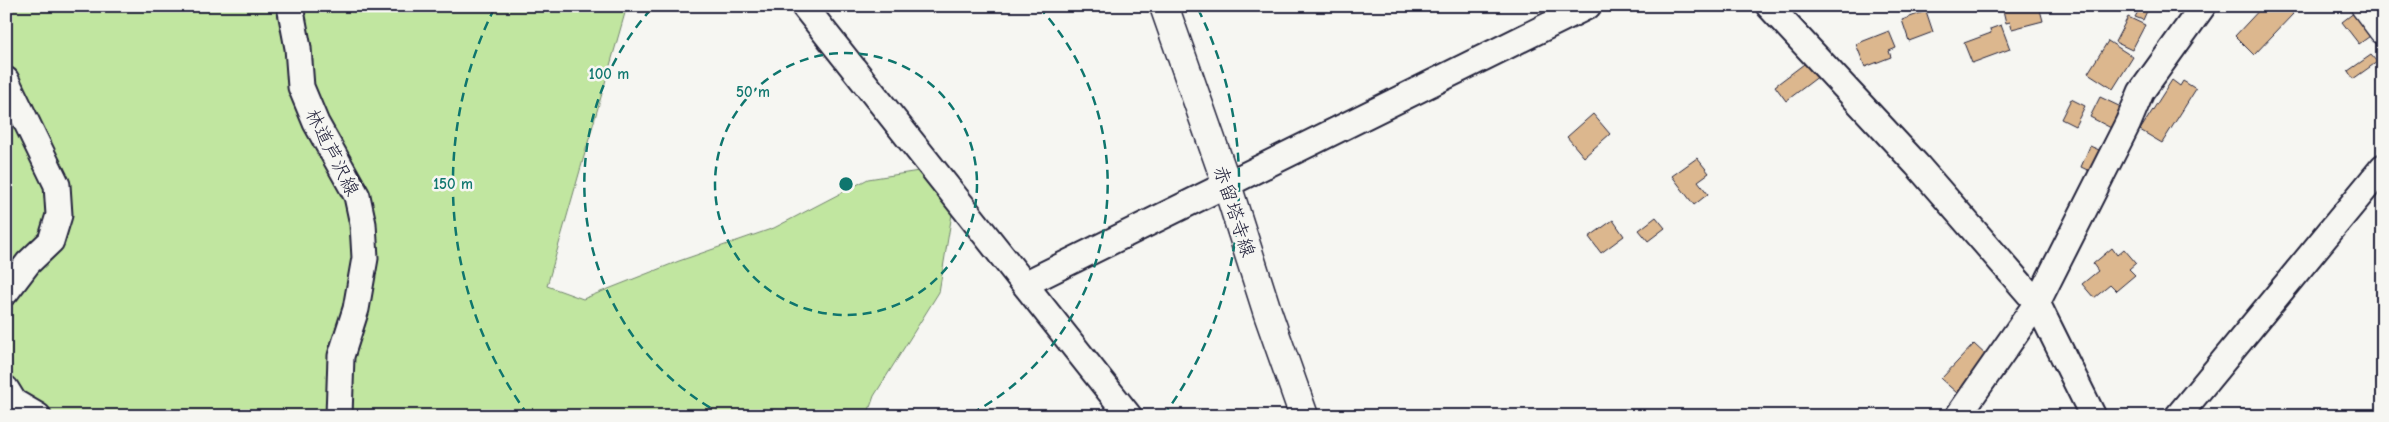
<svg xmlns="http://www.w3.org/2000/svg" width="2389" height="422" viewBox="0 0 2389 422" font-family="'Comic Neue','Klee One',sans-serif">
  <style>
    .green { fill: #c1e6a0; stroke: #72846e }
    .building { fill: #dcb78e; stroke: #22223b }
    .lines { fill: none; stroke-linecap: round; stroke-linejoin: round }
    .minor-casing { stroke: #22223b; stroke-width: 29 }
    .major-casing { stroke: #22223b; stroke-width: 31 }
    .minor { stroke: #f6f6f2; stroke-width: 25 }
    .major { stroke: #f6f6f2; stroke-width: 28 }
    .ring { fill: none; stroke: #0f766e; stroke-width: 2.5; stroke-dasharray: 9 6 }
    .labels { text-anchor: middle; stroke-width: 5; stroke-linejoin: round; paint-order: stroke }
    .street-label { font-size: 19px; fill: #22223b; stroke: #f6f6f2 }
    .centre { fill: #0f766e; stroke: #f6f6f2; stroke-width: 2.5 }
    .ring-label { font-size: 15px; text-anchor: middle; font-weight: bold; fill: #0f766e; stroke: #f6f6f2; stroke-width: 5; stroke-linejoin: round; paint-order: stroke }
  </style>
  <rect width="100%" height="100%" fill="#f6f6f2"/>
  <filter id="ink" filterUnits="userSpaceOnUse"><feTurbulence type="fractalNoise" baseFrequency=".02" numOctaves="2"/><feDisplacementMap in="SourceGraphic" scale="10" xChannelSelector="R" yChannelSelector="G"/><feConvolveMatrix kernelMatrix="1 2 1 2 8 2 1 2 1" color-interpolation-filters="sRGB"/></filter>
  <g filter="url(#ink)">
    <path class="green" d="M6,6H627L547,286L583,299L679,261L774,228L868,179L919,171L952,214L939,292L874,396L867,416H6Z"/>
    <path class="building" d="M2002,6H2039L2043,21L2012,29L2010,22L2006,23Z
      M2263,6H2285L2293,14L2254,55L2235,36Z
      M2140,8L2147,11L2143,20L2135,17Z
      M1926,11L1933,32L1909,41L1902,20Z
      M2355,12L2373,34L2359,44L2342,22Z
      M2128,17L2145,25L2132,50L2115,42Z
      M2001,25L2010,49L1972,63L1964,43L1991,33L1990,29Z
      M1889,31L1896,48L1889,51L1891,57L1865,67L1856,44Z
      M2108,41L2133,57L2113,89L2088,73Z
      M2371,55L2377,62L2353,79L2348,71Z
      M1808,61L1819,76L1786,101L1775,86Z
      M2172,80L2180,86L2183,81L2196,89L2162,143L2140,130Z
      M2100,97L2123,108L2113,129L2090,117Z
      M2071,99L2085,106L2075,126L2061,119Z
      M1593,114L1610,134L1584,157L1567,137Z
      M2090,146L2106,153L2096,174L2081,167Z
      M1697,158L1709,173L1698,181L1708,194L1694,205L1672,176Z
      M1656,217L1665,228L1648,241L1639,230Z
      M1613,220L1624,236L1601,253L1589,237Z
      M2112,248L2117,255L2124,249L2136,263L2129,269L2135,275L2116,291L2110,285L2094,298L2082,284L2098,271L2093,264Z
      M1974,344L1989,358L1957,393L1941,379Z"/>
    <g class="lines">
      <defs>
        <path id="minor" d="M290,6L298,48L301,87L316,123L357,196L363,224L365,258L356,309L341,356L339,416
          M804,6L1129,416
          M1769,6L1917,165L2037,303L2093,416
          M6,80L57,185L59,215L51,241L28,263L6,292
          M1025,284L1588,6
          M6,389L14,402L38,416
          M1958,416L2037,303L2128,123L2141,92L2203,6
          M2178,416L2383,167"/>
        <path id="major" d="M1164,6L1227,185L1268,314L1304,416
          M2365,6L2383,30"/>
      </defs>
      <use href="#minor" class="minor-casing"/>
      <use href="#major" class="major-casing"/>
      <use href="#minor" class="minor"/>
      <use href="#major" class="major"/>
    </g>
  </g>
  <g class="ring">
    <circle cx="846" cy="184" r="131"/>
    <path d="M723 415A262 262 0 0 1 653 7M1039 7A262 262 0 0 1 969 415"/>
    <path d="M528 415A393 393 0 0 1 494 9M1198 9A393 393 0 0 1 1164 415"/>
  </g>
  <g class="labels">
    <g class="street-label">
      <text transform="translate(333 152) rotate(63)" y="7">林道芦沢線</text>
      <text transform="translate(1235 211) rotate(72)" y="7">赤留塔寺線</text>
    </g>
  </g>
  <circle cx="846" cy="184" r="8" class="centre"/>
  <g class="ring-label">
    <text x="609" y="79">100 m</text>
    <text x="753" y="97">50 m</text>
    <text x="453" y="189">150 m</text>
  </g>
  <rect width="2389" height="422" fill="none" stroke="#f6f6f2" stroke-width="25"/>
  <rect x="12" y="12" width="2364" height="397" fill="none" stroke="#22223b" stroke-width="2" filter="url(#ink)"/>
</svg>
